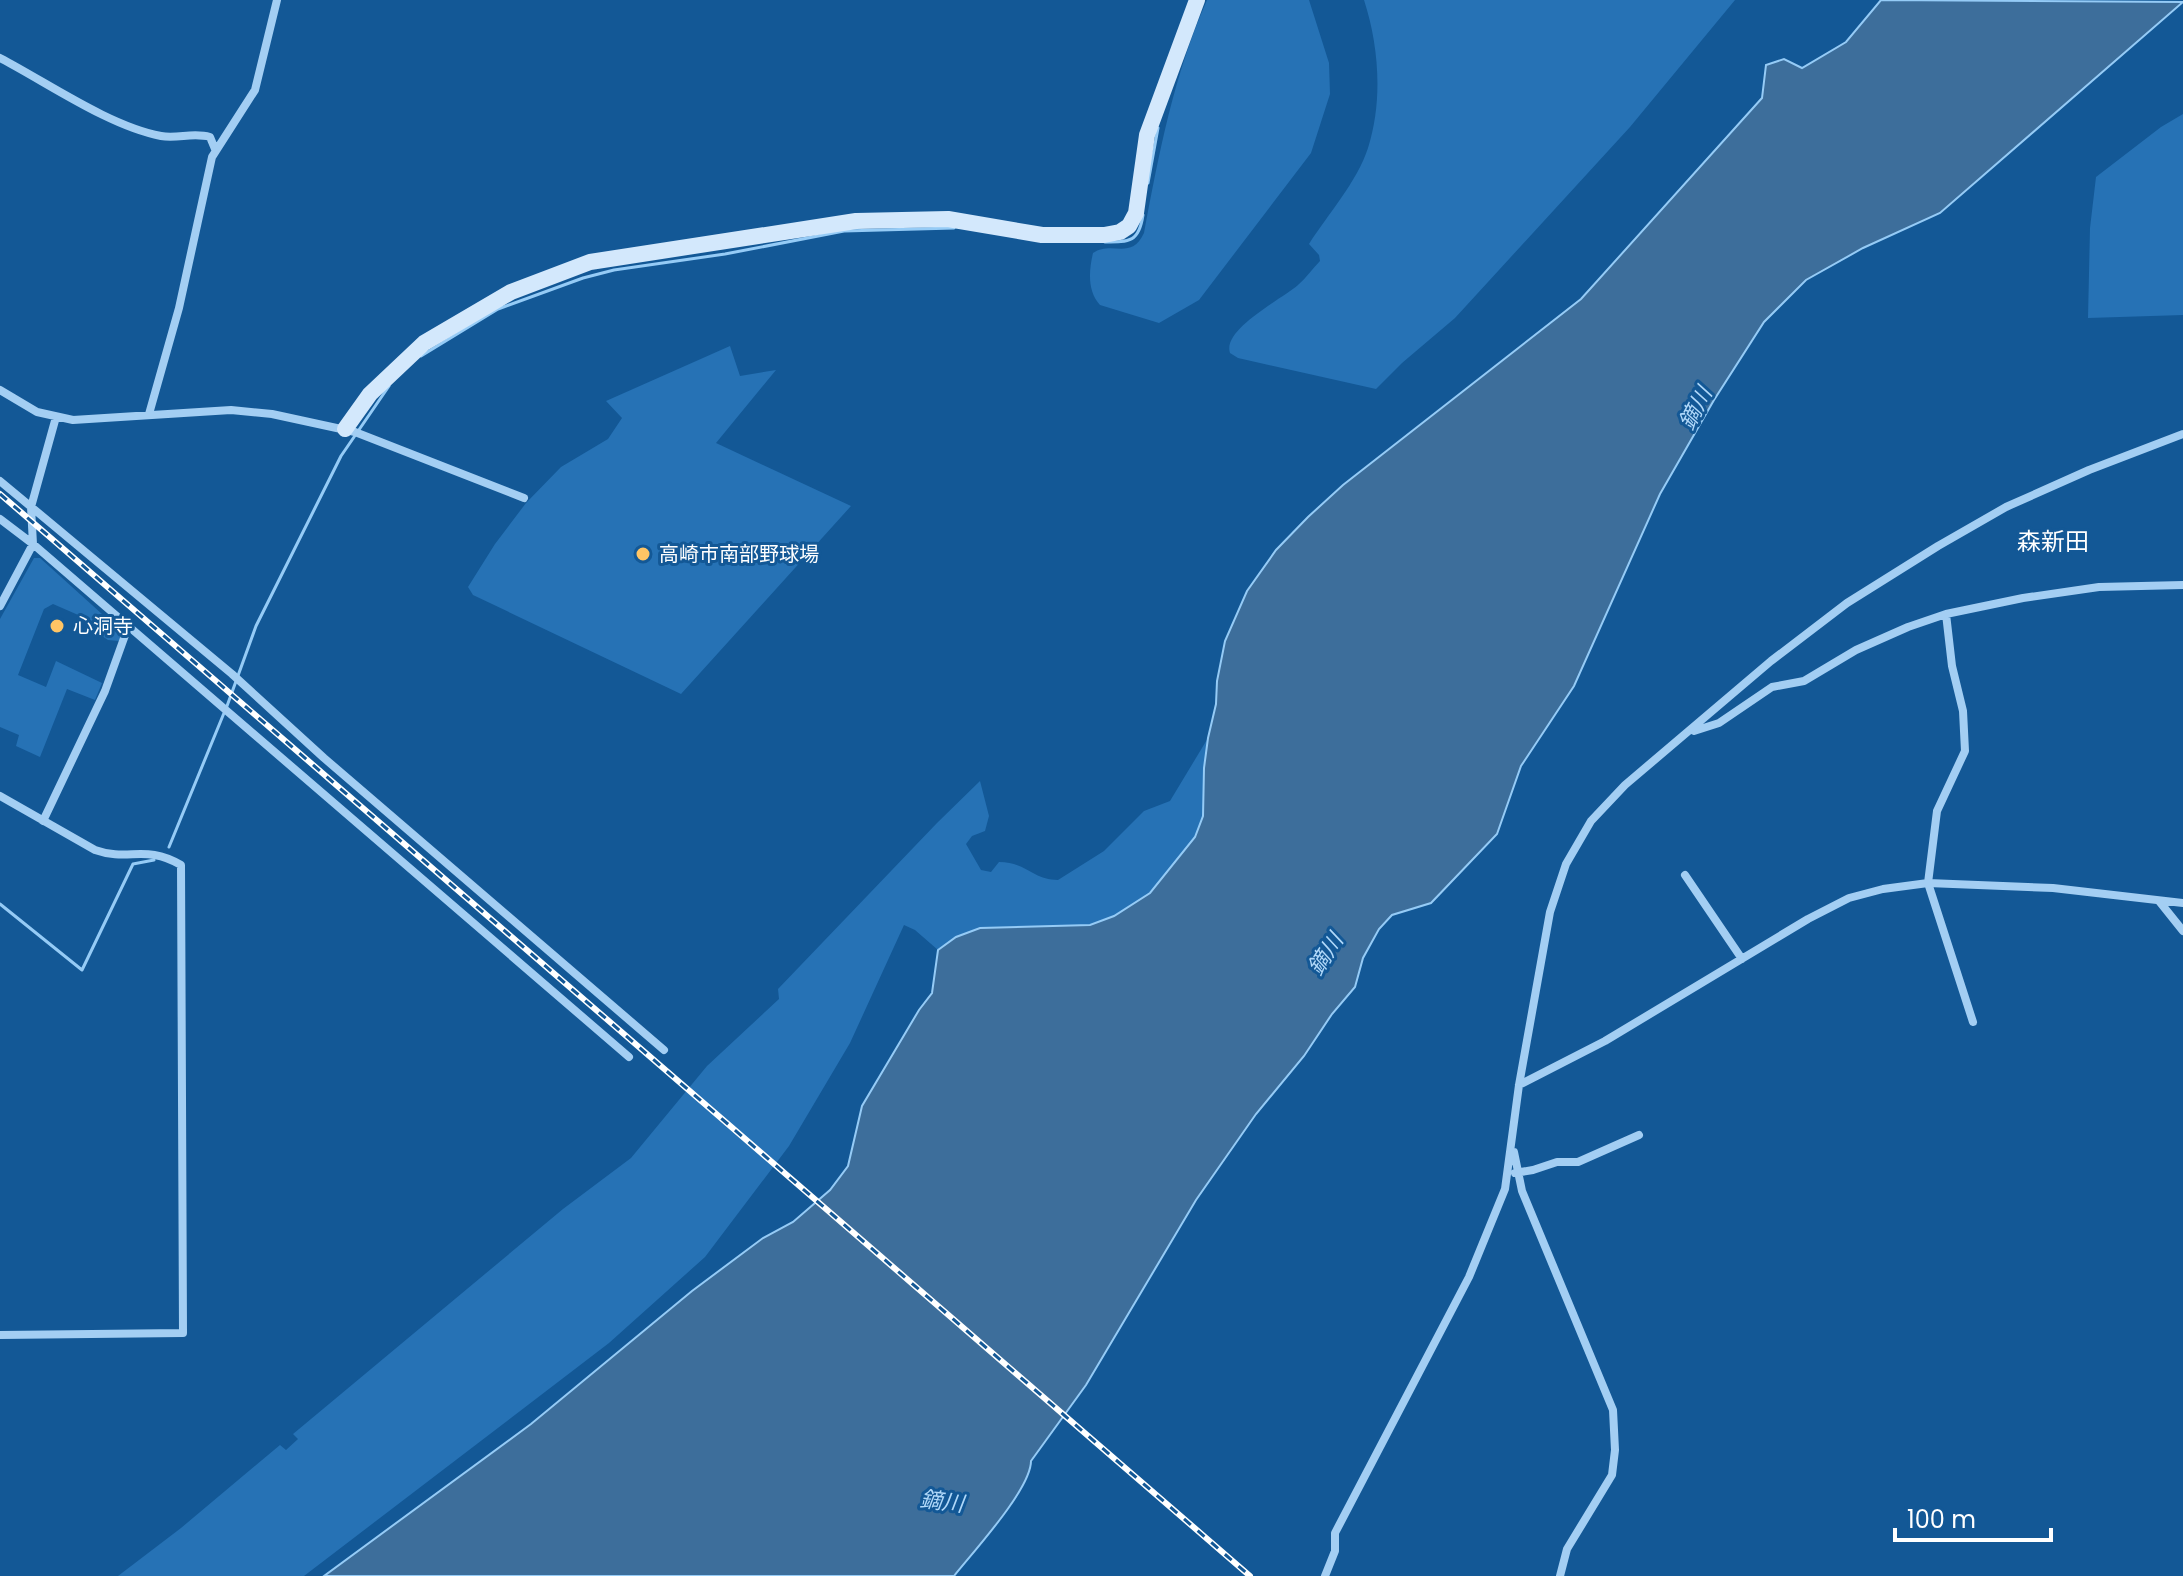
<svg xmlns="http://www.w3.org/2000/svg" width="2183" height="1576" viewBox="0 0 2183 1576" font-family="Poppins,'Noto Sans JP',sans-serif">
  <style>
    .green { fill: #2672b5 }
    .water { fill: #3d6e9b; stroke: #95cbf6; stroke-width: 2 }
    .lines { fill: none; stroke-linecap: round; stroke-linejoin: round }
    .stream { stroke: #95cbf6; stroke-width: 3 }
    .street { stroke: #a3cef3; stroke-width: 8 }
    .secondary { stroke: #d3e8fc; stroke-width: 16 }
    .rail-casing { stroke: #fff; stroke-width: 6 }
    .rail { stroke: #135896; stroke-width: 3; stroke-dasharray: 9; stroke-linecap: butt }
    .poi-dot { fill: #ffc565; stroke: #135896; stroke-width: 3 }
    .labels { text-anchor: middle; stroke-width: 6; stroke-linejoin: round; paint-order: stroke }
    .poi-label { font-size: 20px; fill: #fff; stroke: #135896; text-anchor: start }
    .water-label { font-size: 22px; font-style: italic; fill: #b0d8f9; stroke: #135896 }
    .quarter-label { font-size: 24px; fill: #fff; stroke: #135896 }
  </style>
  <rect width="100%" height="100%" fill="#135896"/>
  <path class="green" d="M1207,0H1309L1329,63L1330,94L1311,153L1199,300L1159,323L1100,305C1087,291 1089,270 1093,253C1112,240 1131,261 1144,233C1159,153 1174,74 1207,0Z
    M1364,0H1735L1630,127L1455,318L1402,363L1376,389L1238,358L1230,353C1222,329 1282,299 1298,285C1306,278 1312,269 1320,261L1319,255L1309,244C1328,214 1357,182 1368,148C1383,101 1379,46 1364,0Z
    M2183,114V315L2088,318L2090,228L2096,177L2161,127Z
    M730,346L740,376L776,370L716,443L851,506L681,694L473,595L468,587L495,544L526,503L561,467L608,439L622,418L606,401Z
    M34,558H40L123,633L119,641L108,640L90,628L92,621L53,604L44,609L18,675L46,687L56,661L102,683L95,700L67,689L40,757L16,746L19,735L0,727V619Z
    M1208,738L1203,816L1195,837L1150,893L1114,916L1090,925L980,928L956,937L938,950L915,930L904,925L850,1043L789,1146L705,1257L609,1343L304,1576H118L181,1528L280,1445L286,1450L298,1439L293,1434L563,1209L631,1158L707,1066L779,999L778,989L937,823L980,781L989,816L985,831L972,836L966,844L981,870L991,872L999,862C1026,862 1033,880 1058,880L1104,851L1144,811L1170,801Z"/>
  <path class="water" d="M1881,0L2183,2L1940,213L1863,248L1806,280L1764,322L1714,400L1660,494L1574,686L1521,766L1497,834L1431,903L1392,915L1379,929L1363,958L1355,987L1332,1014L1304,1056L1256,1114L1196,1200L1086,1385L1031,1461C1031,1489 973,1552 954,1576H324L531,1424L692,1291L763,1238L793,1222L830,1190L848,1166L862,1106L919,1010L932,993L938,950L956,937L980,928L1090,925L1114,916L1150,893L1195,837L1203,816L1204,768L1208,738L1216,704L1217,681L1225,641L1247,591L1276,550L1308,517L1343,485L1581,299L1762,98L1766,65L1784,59L1802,68L1846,42Z"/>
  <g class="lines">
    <path class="stream" d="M1148,183L1158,128
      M1105,242C1130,242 1139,242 1143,215
      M421,356L498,309L583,278L614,270L725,254L844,231L954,228
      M227,706L256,626L341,456L389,386
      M169,847L224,713
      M0,904L82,970L133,864L154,860"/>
    <path class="street" d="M0,58C48,83 109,126 161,136C178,139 193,132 210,137L215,149
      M0,390L37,412L73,420L231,410L272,414L355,432L524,498
      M149,414L179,308L212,157L255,90L277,0
      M0,481L232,674L324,758L664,1050
      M0,519L33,544L629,1057
      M0,606L33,544L31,507L56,417
      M1946,614L1952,666L1963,711L1965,751L1937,811L1928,883L1973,1022
      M1694,731L1719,723L1772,687L1804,681L1856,650L1908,627L1946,614L2023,598L2099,587L2183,585
      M0,796L95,850C129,862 145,844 181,865L183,1333L0,1335
      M43,821L105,691L128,627
      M1685,875L1742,959
      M2159,901L2183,931
      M1519,1085L1605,1041L1808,919L1849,898L1883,889L1928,883L2053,888L2183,903
      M1514,1152L1522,1191L1613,1410L1615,1450L1612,1475L1567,1549L1560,1576
      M1515,1173L1533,1170L1557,1162H1578L1639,1135
      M1325,1576L1335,1551V1533L1469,1277L1505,1189L1519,1085L1550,912L1566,864L1591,821L1625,785L1771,661L1847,603L1938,546L2006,507L2089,470L2183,434"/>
    <path class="secondary" d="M345,429L370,394L424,343L511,292L590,262L856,221L948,219L1042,235H1104L1120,232L1129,226L1136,213L1147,135L1197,0"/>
    <defs>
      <path id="rail" d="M0,494L1250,1576"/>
    </defs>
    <use href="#rail" class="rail-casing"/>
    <use href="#rail" class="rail"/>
  </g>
  <g class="poi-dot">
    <circle cx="643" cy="554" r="8"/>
    <circle cx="57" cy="626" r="8"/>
  </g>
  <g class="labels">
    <g class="poi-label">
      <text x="659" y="561">高崎市南部野球場</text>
      <text x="73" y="633">心洞寺</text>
    </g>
    <g class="water-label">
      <text transform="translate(1695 408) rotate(-62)" y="8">鏑川</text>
      <text transform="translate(1325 954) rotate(-57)" y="8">鏑川</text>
      <text transform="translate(942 1501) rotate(7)" y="8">鏑川</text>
    </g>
    <g class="quarter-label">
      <text x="2053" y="550">森新田</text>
    </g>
  </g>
  <path d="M1895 1528v12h156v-12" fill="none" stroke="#ffffff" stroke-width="4"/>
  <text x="1907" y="1528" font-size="24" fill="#ffffff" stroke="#135896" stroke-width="6" paint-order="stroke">100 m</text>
</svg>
